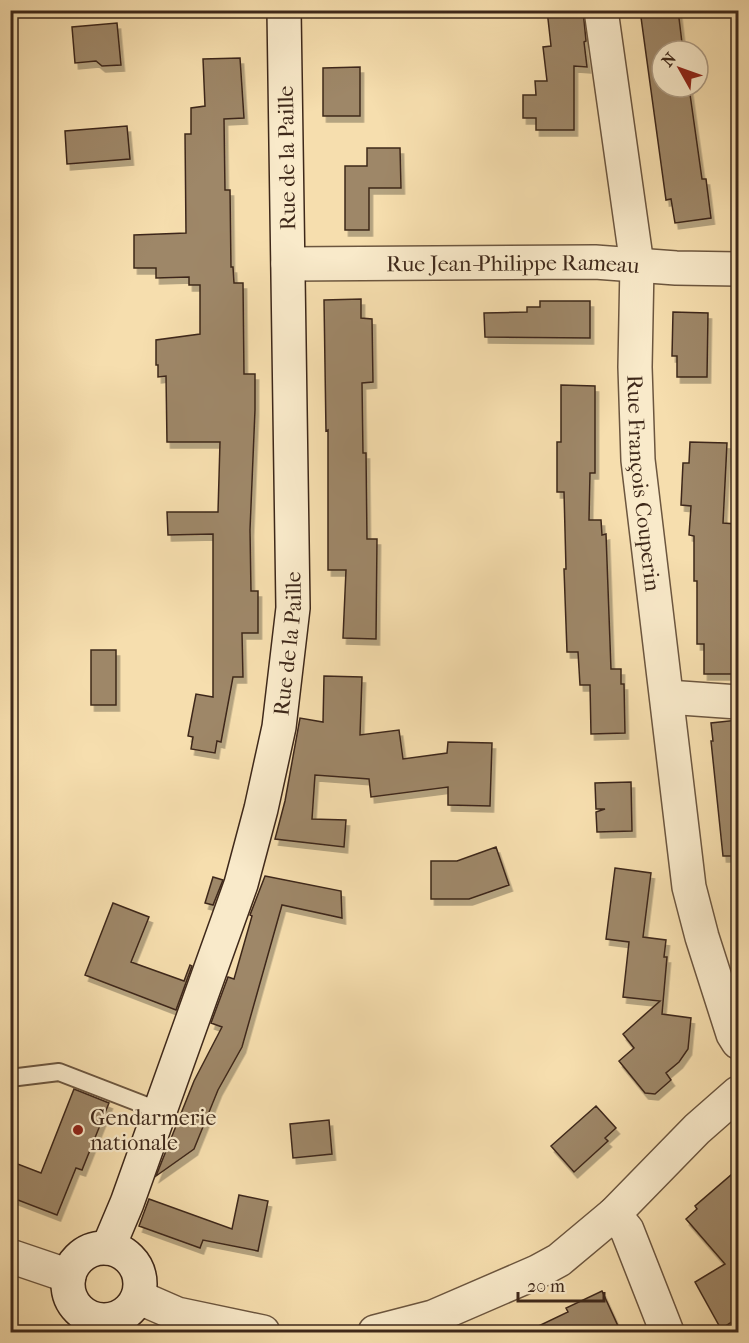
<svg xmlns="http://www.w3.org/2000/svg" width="749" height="1343" viewBox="0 0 749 1343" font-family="'IM FELL French Canon',serif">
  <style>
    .building { fill: #9e8767; stroke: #3e281a; stroke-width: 1.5; filter: url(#shadow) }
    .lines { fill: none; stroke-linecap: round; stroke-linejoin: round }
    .lane-casing { stroke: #6c563f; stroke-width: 20 }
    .street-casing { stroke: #6c563f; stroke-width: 36 }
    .secondary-casing { stroke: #3e281a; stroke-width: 36 }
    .lane { stroke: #f9eaca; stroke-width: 16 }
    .street { stroke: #f9eaca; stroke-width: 33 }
    .secondary { stroke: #f9eaca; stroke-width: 33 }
    .poi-dot { fill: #8f2418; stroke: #f9eaca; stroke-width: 2 }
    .labels { text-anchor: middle; stroke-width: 4.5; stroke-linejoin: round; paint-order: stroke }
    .street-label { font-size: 22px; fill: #3e281a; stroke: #f9eaca }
    .poi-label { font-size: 22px; fill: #3e281a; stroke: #f9eaca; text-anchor: start }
  </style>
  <defs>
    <filter id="shadow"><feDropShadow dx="3.5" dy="6" stdDeviation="0" flood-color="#0004"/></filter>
  </defs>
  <rect width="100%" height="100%" fill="#f6deae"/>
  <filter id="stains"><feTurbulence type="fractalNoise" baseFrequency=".00333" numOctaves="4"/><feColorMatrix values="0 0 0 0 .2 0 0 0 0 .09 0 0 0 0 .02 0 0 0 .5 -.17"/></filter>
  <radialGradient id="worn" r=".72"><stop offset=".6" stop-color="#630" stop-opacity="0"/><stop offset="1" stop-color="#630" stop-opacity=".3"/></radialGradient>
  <path class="building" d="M547,10H583L586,41L584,42L587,67L574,66V130H536V118H523V95H536L535,81H547L543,47L551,46Z
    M640,10H678L683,51H662V87H689L702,179H706L711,218L675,223L671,199L666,200Z
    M117,23L121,65L102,66L96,61L75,63L72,27Z
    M240,58L244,118L224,119L225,190H230L231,267H233L234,283H243L244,374H255V410L250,530L251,591H258V633H242L243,677H233L221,742L217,741L215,753L191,749L193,737L188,736L196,694L213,697V534L168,535L167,512H218L220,442H167L166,376L158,377V365H156V340L200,334V285H189V277L156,278V268H134V235L186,233L185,134H191V108L205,106L203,59Z
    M360,67V116H323V68Z
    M127,126L130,159L67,164L65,131Z
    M367,148H400L401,188H369V230H345V166H367Z
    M361,299V318L372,319L373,382L362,383L363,453H366L367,539H377L376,639L343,638L346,570H328V430L326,431L324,300Z
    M540,301H590V338L485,337L484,313L527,312V307H540Z
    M673,312L708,313L707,377H677V356H672Z
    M561,385L595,386V473H590L589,520H601L602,535L606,534L611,669H621V684H624L625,733L591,734L590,685H580L578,652H567L564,569H566L564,492H557V442H561Z
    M690,442L727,443L723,523L737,524L733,620H738V674H704V644H697V581H694V536L689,535L691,506L681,505L683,463H689Z
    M91,650H116V705H91Z
    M324,676L362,677L360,735L399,730L403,759L447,753L448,742L492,743L490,806L448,805V787L371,797L369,779L315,775L312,819L346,820L344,847L275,839L285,801L300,718L323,722Z
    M738,720V856H723L711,741H713L711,723Z
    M631,782L632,831L597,832L596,812L605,809H596L595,783Z
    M496,847L509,885L469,899H431V861H457Z
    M615,868L651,873L643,937L666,940L664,957H667L662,1014L691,1018L688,1049L679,1062L666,1073L671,1080L655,1094L645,1093L619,1061L634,1048L623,1034L660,1001L623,997L629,942L606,939Z
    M265,876L341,891L342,918L282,905L242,1047L218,1090L194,1149L156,1176L194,1081L222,1027L211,1023L228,977L234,979L252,916L250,915Z
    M213,877L223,880L213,905L205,903Z
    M113,903L149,917L131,962L184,981L190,965L192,966L176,1010L85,975Z
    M74,1089L109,1103L82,1170L76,1168L57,1215L10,1197V1161L41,1173Z
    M596,1106L616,1128L605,1138L608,1141L574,1172L551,1146Z
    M329,1120L332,1154L293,1158L290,1124Z
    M738,1169V1280L735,1275L733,1283L738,1292V1318L721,1329L695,1282L725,1264L686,1219L697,1209L695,1206Z
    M239,1195L268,1201L258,1251L203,1240L200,1248L139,1226L149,1199L232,1229Z
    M602,1291L618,1326L605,1332H526L568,1312L566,1308Z"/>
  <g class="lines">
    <defs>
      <path id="lane" d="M10,1078L59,1072L160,1111"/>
      <g id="street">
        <path id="s1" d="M601,10L637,265L635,367L638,460L689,887L702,937L733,1034L738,1042"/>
        <path id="s2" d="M288,264L595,262L676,268L738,269"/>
        <path d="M667,697L738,702"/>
        <path d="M614,1214L627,1230L667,1332"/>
        <path d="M10,1256L69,1276"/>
        <path d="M138,1297L177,1314L263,1332"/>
        <path d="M375,1332L433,1317L537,1272L559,1260L614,1214L697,1129L738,1093"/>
      </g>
      <g id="secondary">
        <circle cx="104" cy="1284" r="36"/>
        <path id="s3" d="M108,1248L127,1203L241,884L261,809L279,727L293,608L284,10"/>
      </g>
    </defs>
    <use href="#lane" class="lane-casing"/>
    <use href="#street" class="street-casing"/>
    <use href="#secondary" class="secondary-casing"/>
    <use href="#lane" class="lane"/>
    <use href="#street" class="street"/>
    <use href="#secondary" class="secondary"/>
  </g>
  <circle class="poi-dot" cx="78" cy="1130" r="6"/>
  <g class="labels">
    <g class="street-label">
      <text transform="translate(286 158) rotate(-91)" y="8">Rue de la Paille</text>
      <text dy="8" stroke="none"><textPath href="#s2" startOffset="225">Rue Jean-Philippe Rameau</textPath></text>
      <text dy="8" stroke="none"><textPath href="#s1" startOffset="476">Rue François Couperin</textPath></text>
      <text dy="8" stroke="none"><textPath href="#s3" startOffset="633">Rue de la Paille</textPath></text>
    </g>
    <g class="poi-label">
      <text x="90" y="1125">Gendarmerie<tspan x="90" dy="25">nationale</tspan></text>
    </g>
  </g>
  <rect width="749" height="1343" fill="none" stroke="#f6deae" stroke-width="36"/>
  <rect x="12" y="12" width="725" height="1319" fill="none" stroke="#3e281a" stroke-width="3"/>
  <rect x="18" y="18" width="713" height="1307" fill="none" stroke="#3e281a" stroke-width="1.5"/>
  <g transform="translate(680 69) rotate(310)"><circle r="28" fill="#f9eaca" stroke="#ae9c84" stroke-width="1.5"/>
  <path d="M0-4.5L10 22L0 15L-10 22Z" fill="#8f2418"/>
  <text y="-9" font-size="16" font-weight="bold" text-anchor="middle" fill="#3e281a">N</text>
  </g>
  <path d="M518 1292v9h86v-9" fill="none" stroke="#3e281a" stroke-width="3"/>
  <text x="527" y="1292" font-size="18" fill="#3e281a" stroke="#f9eaca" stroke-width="4.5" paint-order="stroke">20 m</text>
  <rect width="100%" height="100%" filter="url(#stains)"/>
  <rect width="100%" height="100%" fill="url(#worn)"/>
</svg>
